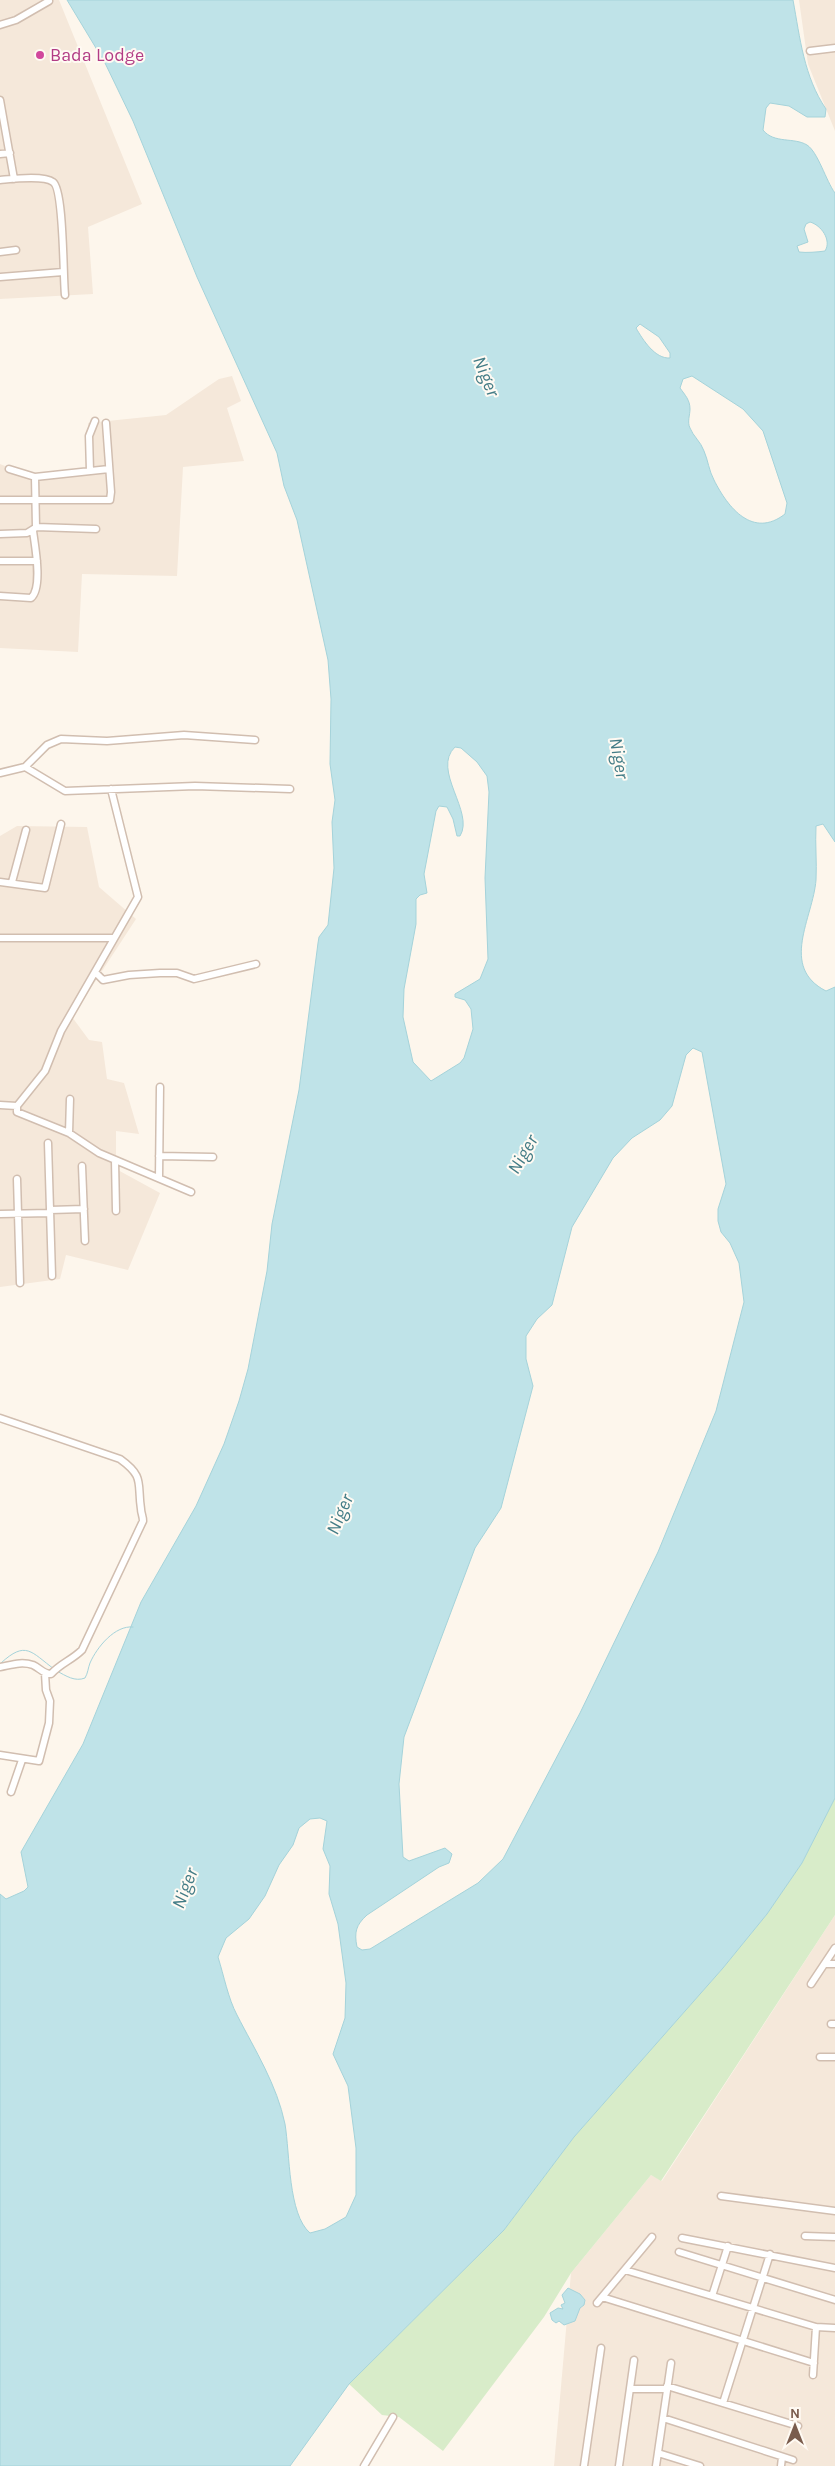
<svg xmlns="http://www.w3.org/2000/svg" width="835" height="2466" viewBox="0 0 835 2466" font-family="Karla,sans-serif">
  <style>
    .residential { fill: #f5e8da }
    .green { fill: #d8ecc9 }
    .water { fill: #bfe3e8; stroke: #a5d3da; fill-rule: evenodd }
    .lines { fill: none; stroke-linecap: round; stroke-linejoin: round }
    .stream { stroke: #a5d3da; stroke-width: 1 }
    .minor-casing { stroke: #d1beb0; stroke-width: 9 }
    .minor { stroke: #fff; stroke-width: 6 }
    .hotel-dot { fill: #d1479c; stroke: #fffaf3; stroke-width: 2 }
    .labels { text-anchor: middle; stroke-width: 4; stroke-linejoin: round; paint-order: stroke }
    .hotel-label { font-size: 18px; fill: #b23c85; stroke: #fffaf3; text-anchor: start }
    .water-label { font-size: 19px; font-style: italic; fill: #437c86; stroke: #fffaf3 }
  </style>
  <rect width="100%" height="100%" fill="#fdf6ec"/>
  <path class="residential" d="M0,0H59L142,204L88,227L93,294L0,299Z
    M799,0H835V131L808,64Z
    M232,376L241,401L227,408L244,461L183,467L177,576L82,574L78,652L0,648V464L38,479L94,470L88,423L166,415L219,379Z
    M17,826L87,827L99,887L136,919L72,1017L89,1040L102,1042L107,1079L124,1083L139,1134L116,1131V1169L160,1193L128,1270L66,1255L60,1279L0,1287V836Z
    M835,1915V2466H554L571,2273L651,2175L662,2181Z"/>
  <path class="green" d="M835,1798V1915L661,2181L651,2175L571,2273L544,2317L443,2451L399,2417L382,2415L349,2384L504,2230L574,2137L723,1968L767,1914L802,1863Z"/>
  <path class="water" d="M67,0H793C800,38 804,77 826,109L825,117H807L789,106L770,103L766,108L763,130C774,144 794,137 807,145C818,152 826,181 835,193V842L823,824L816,826C815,844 817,862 816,880C813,918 779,967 826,991L835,987V1798L802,1863L767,1914L723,1968L574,2137L504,2230L349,2384L290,2466H0V1894L6,1899L24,1891L28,1887L21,1852L83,1744L141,1602L196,1506L224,1444L239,1401L248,1369L267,1271L272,1224L299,1090L318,943L319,937L328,925L334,868L332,822L335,800L330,764L331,699L328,660L297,520L284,486L277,453L197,277L133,121L105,63ZM810,222C821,225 832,240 825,251C818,252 806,253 799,252L797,246L808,242L804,229L806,224ZM640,324L659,337L670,353V358C655,359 643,340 636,328ZM692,376L743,409L763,431L787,503L785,514C753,539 728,508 714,480C709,471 708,460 704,451C701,442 693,436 690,428C687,422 690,415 690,409C690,400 685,395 680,388L683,379ZM455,747L461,748L477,762L487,776L489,792L485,878L488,959L480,979L455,994V997L465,1000L471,1009L473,1029L464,1058L460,1063L431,1081L413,1062L403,1017L404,989L416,924V899L420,895L427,893L424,874L436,811L439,806L447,807L453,819L457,836H460C475,812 431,770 455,747ZM693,1048L702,1052L726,1184L718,1209V1221L721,1232L730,1243L739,1263L744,1302L716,1411L658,1552L580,1713L503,1859L478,1883L370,1949L362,1950L357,1947C354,1932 356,1925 367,1915L439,1867L449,1863L452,1854L445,1848L409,1861L403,1857L399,1784L404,1737L475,1548L501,1508L533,1386L526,1359V1336L537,1319L552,1305L572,1227L613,1158L632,1138L660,1120L672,1106L686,1055ZM320,1818L327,1821L323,1849L330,1866L329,1894L338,1924L346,1983L345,2018L333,2054L348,2086L356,2148V2195L346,2217L325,2229L310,2233C288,2214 290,2154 285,2124C277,2085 255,2050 237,2015C228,1998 224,1976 218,1957L226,1938L249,1919L265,1896L279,1865L293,1845L299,1828L310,1819Z
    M568,2288L580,2294L585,2300L584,2305L580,2308L575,2321L564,2325L559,2321L556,2323L552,2320L550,2313L558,2308L563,2309L561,2305L565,2303L562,2295Z"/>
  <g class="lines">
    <path class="stream" d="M1,1663C26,1640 31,1652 54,1669
      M57,1671C66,1676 75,1682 85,1678C88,1673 88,1668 90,1663C97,1647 115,1625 133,1627"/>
    <defs>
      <path id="minor" d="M0,25L16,20L49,1
        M810,51L835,48
        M0,100L14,179
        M0,154L10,153
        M0,180C12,179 44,175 53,182C64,189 63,277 65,295
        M0,252L16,250
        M0,277L63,272
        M9,469L35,477L36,527L96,529
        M90,471L89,436L95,421
        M35,477L109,469
        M0,500H110L111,492L106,423
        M0,534L27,533L35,528
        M0,561H37
        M0,596L31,598C43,588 35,546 33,531
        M25,767L65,791L195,786L290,789
        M0,773L25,767L47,745L61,739L107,741L184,735L255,740
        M111,789L138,897L61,1031L45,1071L17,1106V1112L69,1133L99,1153L191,1192
        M0,882L45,888L61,824
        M12,882L26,830
        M0,938H114
        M95,972L103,980L129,975L160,973H177L194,979L256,964
        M0,1105L17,1106
        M69,1133L70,1099
        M48,1143L52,1276
        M159,1156L213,1157
        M115,1160L116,1211
        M82,1166L85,1241
        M159,1178L160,1087
        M17,1179L20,1283
        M50,1210L84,1209
        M0,1214L50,1213
        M0,1418L120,1459C145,1477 137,1483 141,1509C141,1513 143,1516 143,1521L82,1650C72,1660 61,1663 51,1674C43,1674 40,1668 33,1665C21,1661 11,1665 0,1667
        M0,1755L39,1761L49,1723L50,1701L46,1690L45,1673
        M11,1792L22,1760
        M825,1964H835
        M811,1984L835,1948
        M831,2024H835
        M820,2057H835
        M721,2196L835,2211
        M805,2236L835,2237
        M682,2238L835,2268
        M679,2252L835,2300
        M625,2270L816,2327L835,2328
        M712,2296L728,2246
        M602,2297L814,2363
        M597,2303L652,2237
        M813,2375L816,2327
        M667,2386L798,2426
        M630,2389H667
        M723,2403L770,2254
        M663,2418L793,2460
        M658,2453L700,2466
        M364,2466L393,2417
        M584,2466L601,2348
        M619,2466L634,2360
        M656,2466L671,2363
        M781,2466L782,2457"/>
    </defs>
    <use href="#minor" class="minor-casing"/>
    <use href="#minor" class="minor"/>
  </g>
  <circle class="hotel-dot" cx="40" cy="55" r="5"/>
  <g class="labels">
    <g class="hotel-label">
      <text x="50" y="61">Bada Lodge</text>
    </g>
    <g class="water-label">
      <text transform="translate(487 376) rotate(68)" y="7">Niger</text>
      <text transform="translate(620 758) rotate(80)" y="7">Niger</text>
      <text transform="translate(522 1154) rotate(-60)" y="7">Niger</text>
      <text transform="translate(339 1514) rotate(-67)" y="7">Niger</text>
      <text transform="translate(184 1888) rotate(-69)" y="7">Niger</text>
    </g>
  </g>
  <g transform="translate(795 2426)" stroke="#fffaf3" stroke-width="4" paint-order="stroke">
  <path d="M0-4L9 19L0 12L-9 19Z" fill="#7a5c4d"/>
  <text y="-8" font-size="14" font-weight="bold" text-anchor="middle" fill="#7a5c4d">N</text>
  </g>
</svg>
